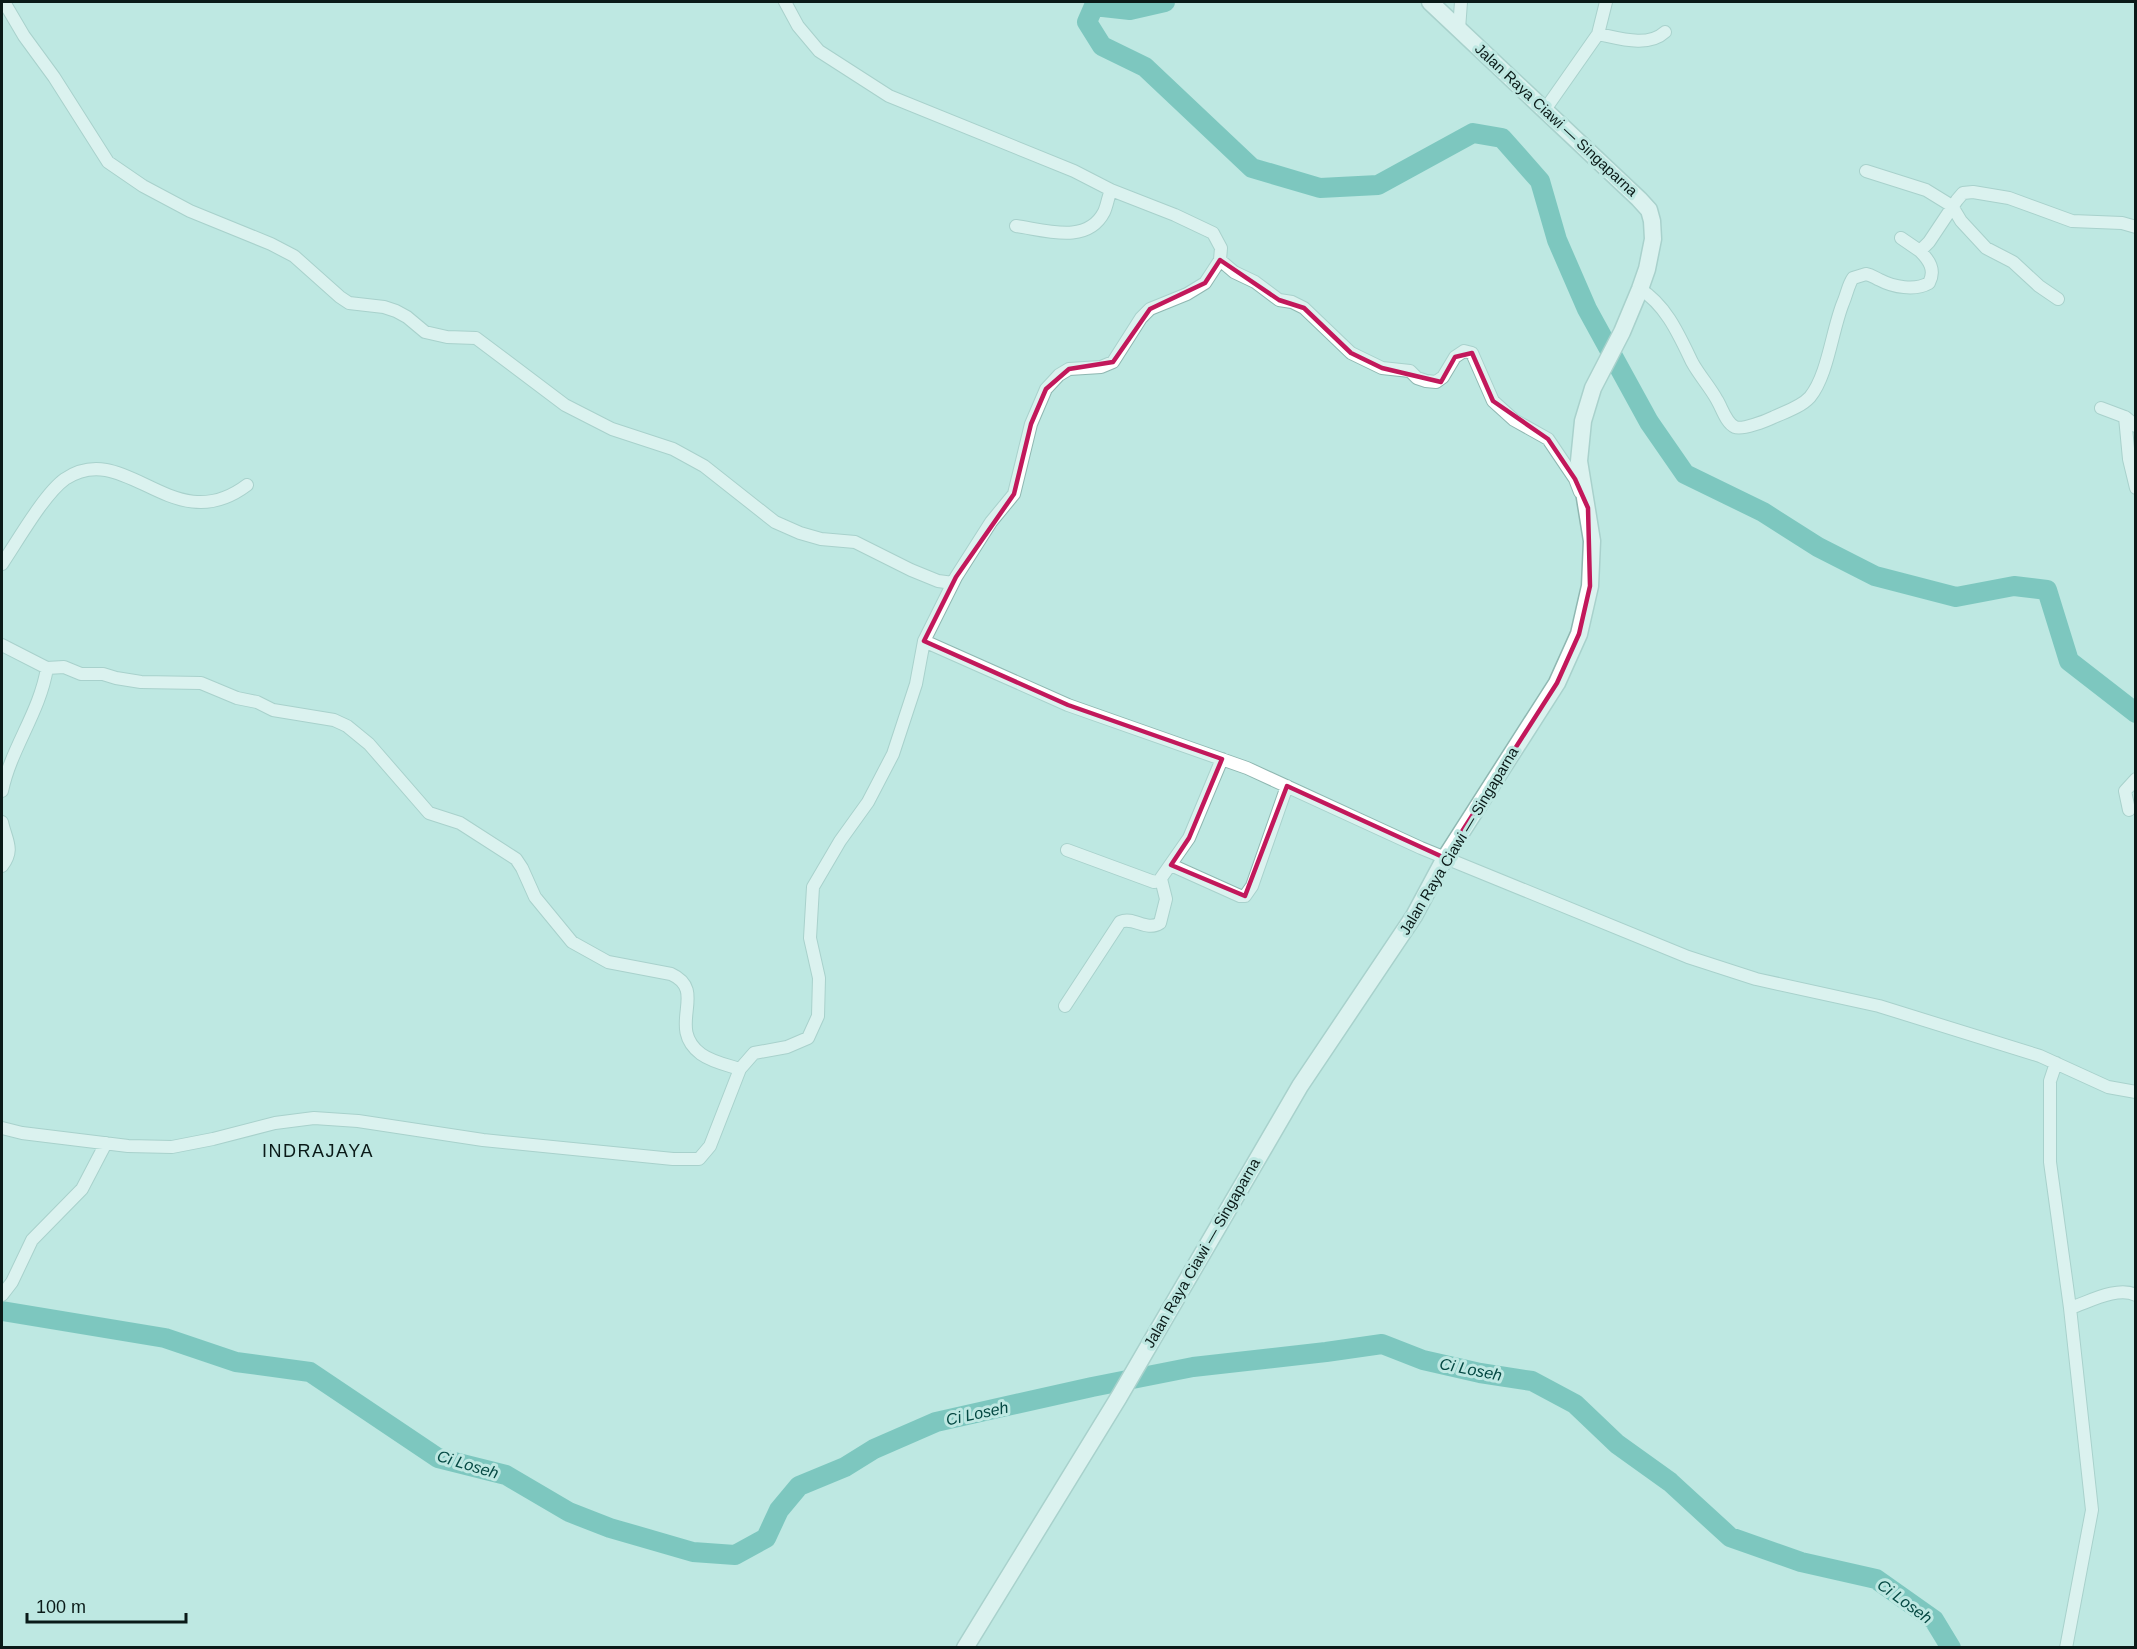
<svg xmlns="http://www.w3.org/2000/svg" width="2137" height="1649" viewBox="0 0 2137 1649" font-family="Helvetica,sans-serif">
  <style>
    .lines { fill: none; stroke-linecap: round; stroke-linejoin: round }
    .river { stroke: #2fa195; stroke-width: 20 }
    .minor-casing { stroke: #8fb7b1; stroke-width: 14 }
    .major-casing { stroke: #8fb7b1; stroke-width: 19 }
    .minor { stroke: #fff; stroke-width: 12 }
    .major { stroke: #fff; stroke-width: 16 }
    .marked { fill: none; stroke: #c2185b; stroke-width: 4.5; stroke-linejoin: round }
    .labels { text-anchor: middle; stroke-width: 6; stroke-linejoin: round; paint-order: stroke }
    .street-label { font-size: 15px; fill: #0a1a18; stroke: #bee8e2 }
    .water-label { font-size: 16px; font-style: italic; fill: #044842; stroke: #bee8e2 }
    .quarter-label { font-size: 18px; letter-spacing: 1.5px; fill: #0a1a18; stroke: #bee8e2 }
  </style>
  <rect width="100%" height="100%" fill="#bee8e2"/>
  <g class="lines">
    <path class="river" d="M1165,2L1130,10L1094,6L1087,22L1102,46L1145,67L1252,168L1320,188L1378,185L1473,133L1502,138L1540,181L1557,240L1587,309L1649,422L1685,474L1763,512L1818,547L1875,576L1956,597L2014,586L2047,590L2069,661L2136,713
      M2,1311L165,1338L236,1362L310,1372L438,1458L506,1475L569,1512L610,1528L693,1552L735,1555L766,1538L779,1510L799,1486L845,1467L874,1449L936,1422L1092,1387L1193,1367L1326,1352L1382,1344L1423,1360L1480,1373L1532,1381L1575,1404L1617,1444L1670,1482L1730,1537L1801,1562L1876,1579L1934,1620L1951,1648"/>
    <defs>
      <path id="minor" d="M4,2L24,36L54,77L108,162L143,186L190,211L271,244L294,256L340,297L349,303L384,307L396,311L407,317L425,332L447,337L476,338L565,405L612,429L673,449L704,466L775,522L800,533L821,539L855,542L911,570L938,581L953,583
        M1459,29L1461,2
        M1598,34C1618,38 1648,48 1665,32
        M1544,111L1598,34L1606,2
        M1866,171L1926,190L1952,206L1961,221L1986,248L2013,262L2039,286L2058,299
        M1016,226C1045,230 1087,245 1104,212C1107,206 1108,197 1111,190
        M1901,238L1920,251
        M1220,260L1234,272L1255,282L1279,300L1292,302L1304,308L1351,353L1382,368L1410,371L1417,378L1426,381L1436,382L1443,377L1455,357L1464,351L1472,353L1493,401L1514,420L1548,439L1575,479L1580,492
        M1640,289C1666,305 1679,335 1692,362C1699,375 1710,387 1717,400C1722,408 1726,423 1735,427C1742,430 1766,421 1774,417C1785,412 1801,407 1810,397C1828,375 1832,330 1843,303C1847,294 1848,285 1853,278L1866,274C1872,275 1875,278 1880,280C1893,287 1915,291 1929,283C1936,270 1929,260 1920,251L1929,242L1957,200L1963,193L1973,192L2009,198L2072,221L2122,223L2136,227
        M2101,408L2125,417L2136,426
        M2125,417L2129,459L2136,488
        M2,564C17,542 44,494 65,479C126,438 173,541 247,485
        M924,641L1068,705L1247,768L1421,848L1688,957L1756,979L1879,1006L2040,1056L2108,1087L2136,1092
        M2,645L47,668C40,712 11,748 2,791
        M47,668L64,667L81,674H103L116,678L141,682L201,683L237,698L257,702L273,710L334,720L347,726L369,744L429,813L460,823L516,859L522,868L535,897L572,942L608,962L671,974C709,991 665,1027 701,1054C712,1062 727,1065 740,1069
        M2129,810L2125,791L2136,779
        M2,822C6,841 15,849 2,866
        M1067,850L1154,882L1159,881L1189,838L1222,759
        M1171,865L1240,896H1245L1252,886L1287,786
        M1065,1006L1120,922C1134,916 1146,932 1160,923L1166,899L1161,879
        M2056,1063L2050,1081V1162L2070,1308L2092,1510L2066,1648
        M2,1128L22,1133L128,1146L172,1147L213,1139L275,1123L314,1118L358,1121L483,1140L673,1159H699L710,1146L740,1069L754,1053L787,1047L808,1038L818,1016L819,978L810,938L813,887L840,841L868,802L893,754L916,684L924,641L956,577L991,522L1014,494L1031,424L1046,389L1059,375L1069,369L1101,367L1113,362L1141,318L1150,309L1187,294L1205,283L1220,260L1221,248L1213,233L1175,215L1111,190L1074,171L889,96L819,51L798,26L785,2
        M2,1295L12,1282L32,1240L82,1189L106,1143
        M2070,1308C2089,1302 2117,1286 2136,1295"/>
      <path id="major" d="M965,1648L1119,1397L1300,1086L1414,916L1445,858L1557,683L1579,634L1590,586L1592,541L1579,461L1583,421L1593,388L1622,332L1640,289L1647,269L1653,239L1652,221L1649,210L1639,199L1430,2"/>
    </defs>
    <use href="#minor" class="minor-casing"/>
    <use href="#major" class="major-casing"/>
    <use href="#minor" class="minor"/>
    <use href="#major" class="major"/>
  </g>
  <path d="M0 0H2137V1649H0ZM1220,260L1279,300L1304,308L1351,353L1382,368L1441,382L1455,357L1472,353L1493,401L1548,439L1575,479L1588,508L1590,586L1579,634L1557,683L1445,858L1287,786L1245,896L1171,865L1189,838L1222,759L1068,705L924,641L956,577L1014,494L1031,424L1046,389L1069,369L1113,362L1150,309L1205,283Z" fill="#bee8e2" fill-opacity=".55" fill-rule="evenodd"/>
  <path class="marked" d="M1220,260L1279,300L1304,308L1351,353L1382,368L1441,382L1455,357L1472,353L1493,401L1548,439L1575,479L1588,508L1590,586L1579,634L1557,683L1445,858L1287,786L1245,896L1171,865L1189,838L1222,759L1068,705L924,641L956,577L1014,494L1031,424L1046,389L1069,369L1113,362L1150,309L1205,283Z"/>
  <g class="labels">
    <g class="street-label">
      <text transform="translate(1556 120) rotate(43)" y="5">Jalan Raya Ciawi — Singaparna</text>
      <text transform="translate(1459 841) rotate(-59)" y="5">Jalan Raya Ciawi — Singaparna</text>
      <text transform="translate(1202 1253) rotate(-60)" y="5">Jalan Raya Ciawi — Singaparna</text>
    </g>
    <g class="water-label">
      <text transform="translate(1471 1369) rotate(11)" y="6">Ci Loseh</text>
      <text transform="translate(977 1413) rotate(-12)" y="6">Ci Loseh</text>
      <text transform="translate(468 1464) rotate(17)" y="6">Ci Loseh</text>
      <text transform="translate(1905 1601) rotate(36)" y="6">Ci Loseh</text>
    </g>
    <g class="quarter-label">
      <text x="318" y="1157">INDRAJAYA</text>
    </g>
  </g>
  <rect width="2137" height="1649" fill="none" stroke="#0a1a18" stroke-width="6"/>
  <path d="M27 1613v9h159v-9" fill="none" stroke="#0a1a18" stroke-width="3"/>
  <text x="36" y="1613" font-size="18" fill="#0a1a18" stroke="#bee8e2" stroke-width="4.5" paint-order="stroke">100 m</text>
</svg>
